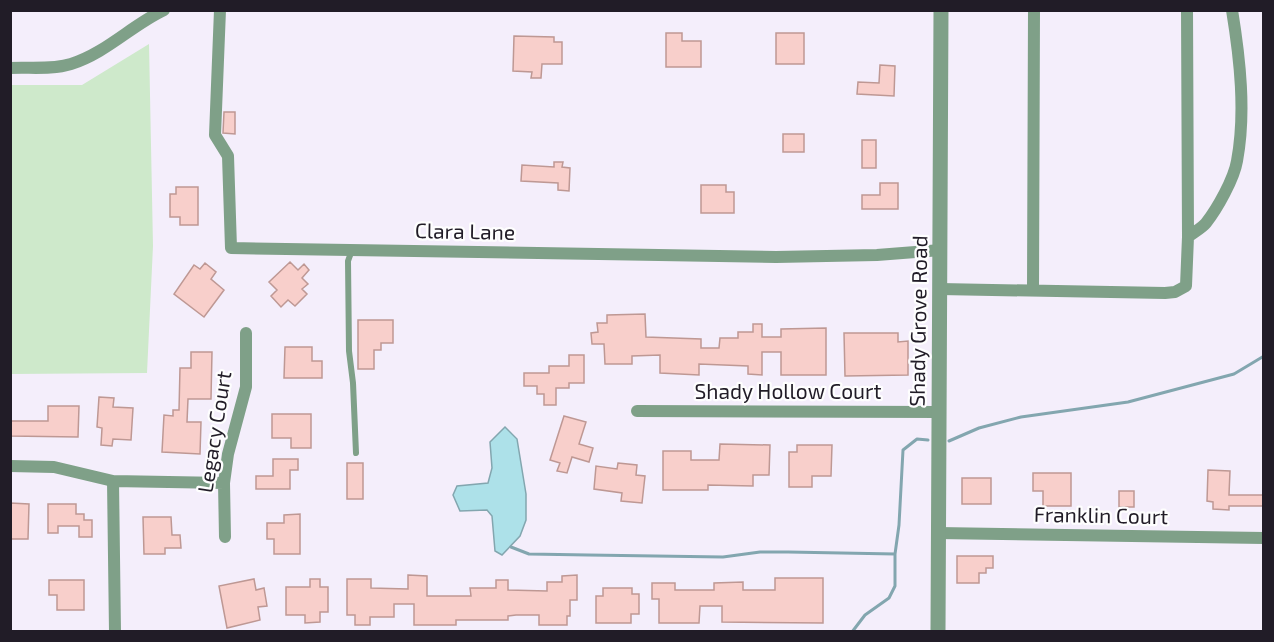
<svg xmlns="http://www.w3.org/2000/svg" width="1274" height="642" viewBox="0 0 1274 642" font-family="'Exo 2',sans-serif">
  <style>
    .green { fill: #cee9cb }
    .water { fill: #ade1e9; stroke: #83a6af; stroke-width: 1.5 }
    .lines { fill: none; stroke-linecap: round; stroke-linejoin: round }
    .stream { stroke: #83a6af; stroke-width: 3 }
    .building { fill: #f8cfcb; stroke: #be9894; stroke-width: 1.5 }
    .service { stroke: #7fa088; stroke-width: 6 }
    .minor { stroke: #7fa088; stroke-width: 12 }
    .tertiary { stroke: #7fa088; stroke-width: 15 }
    .labels { text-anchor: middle; stroke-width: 4.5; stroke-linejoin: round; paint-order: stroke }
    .street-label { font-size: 21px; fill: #211c27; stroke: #fefefe }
  </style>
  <rect width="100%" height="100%" fill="#f4eefb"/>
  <path class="green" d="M149,44L153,246L147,373L11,374V85H82Z"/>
  <path class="water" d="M505,427L517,439L526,494V520L520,536L502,555L495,551L492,516L487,510L460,511L453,495L457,486L488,483L492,468L490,442Z"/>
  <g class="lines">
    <path class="stream" d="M949,441L979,428L1021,417L1128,402L1234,374L1264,356
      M511,547L529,554L588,555L723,557L760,552H788L895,554L899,525L903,450L917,439L928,440
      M852,632L865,615L889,598L895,586V554"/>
  </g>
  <path class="building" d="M666,33H682V41H701V67H666Z
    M776,33H804V64H776Z
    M514,36L554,37V42H562V64H542L541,78H531L532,72L513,71Z
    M880,65L895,66L894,96L857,94L858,82L879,83Z
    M224,112H235V134L223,133Z
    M783,134H804V152H783Z
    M862,140H876V168H862Z
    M554,162H563L562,167L570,168L569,191L558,190V183L521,181L522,165L554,167Z
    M880,183H898V209H862V195H880Z
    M701,185H726V192H734V213H701Z
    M176,187H198V225H180V217H170V194H176Z
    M290,262L298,270L304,264L309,270L302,278L308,284L302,289L307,294L295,306L288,300L281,307L271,296L277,290L269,282Z
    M205,263L216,272L211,279L224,290L204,317L174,294L194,265L200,269Z
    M645,314L646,337L701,339V348H719L720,338H738V332H753V324H762V337H781V329L826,328V375H781V352H762V375L748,374V366L699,364V375L660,373V355L632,356V364H605L604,344H592L591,333L598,332L597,323H607V315Z
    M358,320H393V343H381V350H374V369H358Z
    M844,333H898V342L908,341V375L845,376Z
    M285,347H312V361H322V378H284Z
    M191,352H212L211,399H188L187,422H201L200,454L162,452L164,415L173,416V410H179L180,368H191Z
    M569,355H584V383H569V388H556V405H544V394H537V386H524V373H549V366H569Z
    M99,397L114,398L113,407L133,408L131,440L113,439L112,446L101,445L102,428L97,427Z
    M48,406H79L78,437L10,436V421H48Z
    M272,414H311V448H291V438H272Z
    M564,416L586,422L579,444L593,448L589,462L572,457L567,473L557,471L560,463L550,460Z
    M720,444L770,445L769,475H753V486L708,485V490H663V451H691V460H719Z
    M797,445H832L831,476H812V487H789V452H797Z
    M273,459H298V470H290V489H256V476H273Z
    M347,463H363V499H347Z
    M618,463L637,465L636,475L645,476L642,503L621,501L622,493L594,489L596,466L617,469Z
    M1208,470L1230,471L1229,495H1263V506H1229V510L1213,509V502L1207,501Z
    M1033,473H1071V506H1043V491H1033Z
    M962,478H991V504H962Z
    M1119,491H1134V507H1119Z
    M10,503L29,504L28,539H10Z
    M48,504H76V514H84V520H92V537H79V526H58V533H48Z
    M300,514V554H274V539H267V523H284V515Z
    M143,517H171L172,535H180L181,548H165V554H144Z
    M957,556H993V568H986V573H979V583H957Z
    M408,575L427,576V596H471L470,588H496V580H508V590L547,591V582H562V576L577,575V600H570V616H567V625H539V615H516L508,616V620H456V625H414V604H394V617H370V625H355V615H347V579H371V588L408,589Z
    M775,578H823V623L722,622V606H700L699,623H659V599H652V583H675V590H714V583L743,582V590H775Z
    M254,579L256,590L264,588L267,606L258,607L260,620L227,628L219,586Z
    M310,579H320V587H328V612H320V622L305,623V615H286V587H310Z
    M49,580H84V610H57V595H49Z
    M603,588H632V594H639V614H631V623H596V596H603Z"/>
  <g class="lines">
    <path class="service" d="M352,250L348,261L349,351L353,383L356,453"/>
    <path class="minor" d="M220,10L215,135L228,156L231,248L776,257L877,255L941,250
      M10,68C30,67 52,70 71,64C106,53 132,25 164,10
      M1188,237C1194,232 1202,228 1206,223C1217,209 1234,179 1237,161C1246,113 1240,59 1232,10
      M940,289L1165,293L1175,292L1186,286L1188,237L1187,10
      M1033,290L1034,10
      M637,411L939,412
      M10,466L54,467L113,481L224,483
      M113,481L115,632
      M938,533L1264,538
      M225,537L224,483L228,454L246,387V333"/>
    <path class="tertiary" d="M938,632L941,10"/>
  </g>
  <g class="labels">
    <g class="street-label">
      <text transform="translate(465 232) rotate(1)" y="7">Clara Lane</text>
      <text transform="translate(919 321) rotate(-89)" y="7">Shady Grove Road</text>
      <text x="788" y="399">Shady Hollow Court</text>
      <text transform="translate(215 432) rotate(-81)" y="7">Legacy Court</text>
      <text transform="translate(1101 516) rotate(1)" y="7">Franklin Court</text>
    </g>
  </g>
  <rect width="1274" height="642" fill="none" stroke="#211c27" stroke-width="24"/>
</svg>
